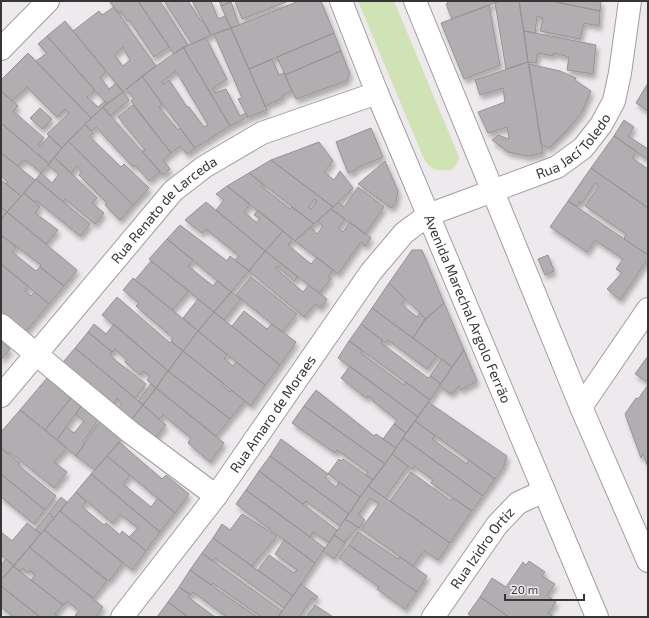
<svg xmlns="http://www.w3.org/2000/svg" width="649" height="618" viewBox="0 0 649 618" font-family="'Exo 2',sans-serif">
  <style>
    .green { fill: #d0e3b5 }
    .building { fill: #b1adb0; stroke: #969395; fill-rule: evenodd; filter: url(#shadow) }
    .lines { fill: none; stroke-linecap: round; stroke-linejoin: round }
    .minor-casing { stroke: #a09d9f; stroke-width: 24 }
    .minor { stroke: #fff; stroke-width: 22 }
    .labels { text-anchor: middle; stroke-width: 3; stroke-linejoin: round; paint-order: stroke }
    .street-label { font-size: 14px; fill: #373637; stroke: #ede9ec }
  </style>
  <defs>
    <filter id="shadow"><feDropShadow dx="2.5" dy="4.5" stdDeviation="2" flood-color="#0004"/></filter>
  </defs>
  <rect width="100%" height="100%" fill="#ede9ec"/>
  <path class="green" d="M358,1H394L459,157L458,162L452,170C438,171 431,171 424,159Z"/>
  <path class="building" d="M109,1H138L169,47L154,57L129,20L127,21L121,11L118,13Z
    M138,1H160L188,45L174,54Z
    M164,1H188L201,21L203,20L211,35L192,44Z
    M192,1H211L218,19L225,16L231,28L211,35Z
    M219,1H233L221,6Z
    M235,1H289L242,19Z
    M299,1H321L334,33L249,69L231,28Z
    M447,1H500L452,19L446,4L448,3Z
    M500,1H519L528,62L506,69L495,3Z
    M519,1H551L600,11L599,26L584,23L580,39L540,31L543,18L537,16L535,33L524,31Z
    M551,1H601L600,11Z
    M231,2L239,25L231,28L221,6Z
    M489,5L500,65L464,79L441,23Z
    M114,7L156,66L123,92L73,31L99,11L102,15ZM123,47L130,60L123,66L114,55Z
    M65,21L106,71L100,77L109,89L116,83L123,92L107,104L47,36Z
    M231,28L267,110L248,117L238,99L242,98L214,34Z
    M524,31L596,45L593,74L567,70L569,57L554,53L553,56L538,53L536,63L528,62Z
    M334,33L341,51L285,75L277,57Z
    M47,36L95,90L87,97L98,107L105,101L107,104L91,118L36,61L47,53L38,44Z
    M206,38L227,79L213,88L215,93L226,89L240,116L246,113L248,117L230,126L183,47Z
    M183,47L230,126L195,148L142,76ZM176,71L208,125L204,127L189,107H187L169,80L163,84L161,82Z
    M341,51L350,74L346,81L296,99L285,75Z
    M28,53L91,118L62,148L47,134L69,113L65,109L57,117L27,87L12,101L1,91V80Z
    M272,59L279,75L284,73L292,91L282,95L283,98L265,106L249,69Z
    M528,62L543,153L528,156L508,152L492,140L498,135L509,139L507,127L488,133L478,112L505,102L503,88L480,95L475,80Z
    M529,64L560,71L576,78L575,80L591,91L582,112L569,128L549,148L541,145Z
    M142,76L162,104L159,107L178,130L180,128L195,148L187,154L180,146L171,153L131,101L134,99L126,89Z
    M648,83V111L636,103Z
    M1,91L18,106L13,111L44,138L38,145L40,147L49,136L62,148L49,164L1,123Z
    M123,92L129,100L110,116L103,107Z
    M133,105L171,153L163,160L170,169L163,175L142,151L145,150L118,117Z
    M103,107L160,172L149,181L135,165L133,167L96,127L91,131L85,124Z
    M40,108L52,119L42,129L30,118Z
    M624,120L634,127L628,136L648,149V160L614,136Z
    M1,123L49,164L41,173L27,161H22L18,166L1,153Z
    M85,124L93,133L89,136L121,167L124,164L149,188L133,205L68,141Z
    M371,128L383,157L356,168V170L348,173L336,142Z
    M614,136L636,151L632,158L648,169V208L591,168Z
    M68,141L133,205L120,220L105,205L107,203L79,175L82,172L77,166L71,173L54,157Z
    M319,142L333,161L324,172L334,180L340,171L353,188L333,207L271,160Z
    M1,153L35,180L21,196L6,184L8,182L1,176Z
    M54,157L97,198L92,203L104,213L95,224L65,199L63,202L36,179L41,173L52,183L59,174L48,165Z
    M271,160L333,207L314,224L249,173ZM314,199L317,201L311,209L308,207Z
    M385,161L398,191L396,202L391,208L358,184Z
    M591,168L648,208V255L624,239L626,234L585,206L599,186L595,183L582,203L580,201L577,206L568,201Z
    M249,173L263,184L261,186L290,209L292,207L314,224L295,241L227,186Z
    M36,179L90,224L80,236L37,201L35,202L24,193Z
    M1,180L21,196L7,212L1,207Z
    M227,186L250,204L244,212L257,223L260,219L254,215L258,210L283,231L265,251L216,210L224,200L216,194Z
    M358,187L384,207L365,234L331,209L338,202L344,207Z
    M24,193L40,207L35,213L58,230L46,244L7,212Z
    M568,201L648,255V259L620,300L607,289L622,273L616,269L623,259L595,240L587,252L550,227Z
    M206,202L265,251L249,271L235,260L239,256L206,229L202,233L185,220Z
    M1,207L7,212L1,220Z
    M331,209L345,219L338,228L343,232L350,222L371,238L365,246L361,242L338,274L295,241L310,227L317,234L323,226L317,221Z
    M7,212L77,270L64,286L40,267L41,265L1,235V220Z
    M180,225L227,261L230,256L249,271L231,292L167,239Z
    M283,231L293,239L288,245L311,264L317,257L333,270L328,277L331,279L319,293L265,251Z
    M1,235L16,247L12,252L36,271L40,267L64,286L49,304L1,264Z
    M167,239L193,260L188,266L213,286L217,281L231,292L214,312L149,259Z
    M412,250H422L444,303L426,319L389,283Z
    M265,251L298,277L294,281L277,266L275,268L303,292L309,285L327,299L320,308L315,304L304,317L249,271Z
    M548,255L554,271L545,275L538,259Z
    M151,261L189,291L172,310L135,280Z
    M1,264L28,286L25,291L31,296L35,292L49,304L21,337L1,320Z
    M251,277L297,314L282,332L236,295Z
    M133,278L198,331L183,351L171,341L173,338L136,306L139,303L123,290Z
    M389,283L405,299L401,304L417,317L420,313L426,319L413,338L372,308Z
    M231,292L241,299L224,320L214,312Z
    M117,297L170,343L172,342L183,351L168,371L102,315Z
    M198,299L214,312L198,331L183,318Z
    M444,303L464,350L452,367L413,338L425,319Z
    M372,308L437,356L427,369L388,340L386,343L361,324Z
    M244,311L267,329L272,324L296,342L280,365L232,326Z
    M214,312L280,365L265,385L198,331Z
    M94,324L106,334L114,324L168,371L156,388L147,380L150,376L143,371L140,375L125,362L127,360L115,349L112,352L88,332Z
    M361,324L382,340L381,343L428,378L431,376L441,384L430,400L349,341Z
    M198,331L227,355L224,359L233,366L236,362L265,385L251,406L183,351Z
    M88,332L112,352L110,356L146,384L135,398L75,348Z
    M1,341L10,349L1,360Z
    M349,341L362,350L361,353L404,385L406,382L430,400L418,417L338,358Z
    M75,348L143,405L129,423L115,412L122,403L117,399L113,405L59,367Z
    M464,350L477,381L461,390L459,386L451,394L439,386Z
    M183,351L223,383L222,385L230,392L231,390L245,401L230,419L168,371Z
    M648,356V382L635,374Z
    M442,359L452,367L441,384L430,376Z
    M350,366L418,417L406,433L394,424L397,420L373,401L374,400L368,396L366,398L341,378Z
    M168,371L230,419L216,436L156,388Z
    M47,378L71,398L45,430L20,410Z
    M151,384L156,388L143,405L138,401Z
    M648,385V467L643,454L641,458L625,414L636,398L638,399Z
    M156,388L224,443L210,462L188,443L191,438L163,415L159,419L143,405Z
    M316,390L374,436L376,434L396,448L385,464L304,406Z
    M71,398L81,406L57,440L45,430Z
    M428,402L507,456L504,466L495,479L415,421Z
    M143,405L166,425L152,442L129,423Z
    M81,406L98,420L83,442L85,444L76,456L57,440L66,427L74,433L84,421L76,414Z
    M304,406L385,464L373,480L366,475L368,472L337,450L335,453L292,423Z
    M20,410L67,448L54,462L67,472L54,488L10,452L8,454L1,448V432Z
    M100,421L122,439L95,470L76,456Z
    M415,421L435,436L432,439L467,464L469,460L495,479L483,496L403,438Z
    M394,424L406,433L396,448L383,439Z
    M403,438L483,496L472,511L431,483L433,480L414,466L412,469L392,454Z
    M281,439L328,474L325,478L336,487L339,482L360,497L349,514L270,456Z
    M119,442L162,479L166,475L189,494L175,513L107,456Z
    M1,448L20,463L18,465L56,496L45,510L1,474Z
    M392,454L408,466L385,498L368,486Z
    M107,456L130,475L123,484L151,507L158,498L175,513L160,532L91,474Z
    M270,456L349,514L340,526L306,501L303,504L259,471Z
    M339,459L341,461L343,459L373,480L360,497L328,474Z
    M259,471L337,530L329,543L313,532L310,537L246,490Z
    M411,472L451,501L453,498L472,511L450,543L390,501Z
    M1,474L45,510L34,524L1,497Z
    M91,474L160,532L146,551L129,537L138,528L120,514L112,523L76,492Z
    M368,486L450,543L438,560L424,551L413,566L361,529L379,504L370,498L358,515L365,520L359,528L345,519Z
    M246,490L325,548L315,563L236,504Z
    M76,492L86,501L82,507L104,525L106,523L120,535L122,531L146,551L132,570L60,511Z
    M61,497L67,502L54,518L49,513Z
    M60,511L123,563L109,581L44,530Z
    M49,513L54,518L41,534L35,530Z
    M242,514L277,536L252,566L213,538L222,524L230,530Z
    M345,519L358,527L344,542L334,535Z
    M27,523L41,534L14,566L1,555V532L12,541Z
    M44,530L107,581L93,598L29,547Z
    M358,532L398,559L400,557L427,576L417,592L349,545Z
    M334,535L345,543L334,559L323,551Z
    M213,538L293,596L284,608L215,558L212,561L202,553Z
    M284,540L315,563L293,596L258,570L269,555L294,573L297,570L275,554Z
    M349,545L417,592L405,609L377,589L379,587L339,558Z
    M29,547L103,607L95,617H78L75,615L79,611L67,601L63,605L31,580L35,575L30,570L28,573L23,568L20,571L13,566Z
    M202,553L282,611L278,617H261L213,583L211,585L190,570Z
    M6,559L14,566L1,580V565Z
    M529,561L545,572L542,576L555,584L547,595L556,602L548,613L554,617H509L480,597L492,578L506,587L523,562L526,565Z
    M13,566L63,605L55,614L59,617H40L1,586V580Z
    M190,570L211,585L257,617H227L193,592L190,595L179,587Z
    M301,584L318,597L315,600L312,598L299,617H278Z
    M1,586L40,617H14L1,607Z
    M179,587L190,594L188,597L215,617H188L168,602Z
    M480,597L509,617H472L468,614Z
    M168,602L188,617H157Z
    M315,605L333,617H306Z"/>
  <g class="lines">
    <defs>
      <g id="minor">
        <path id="s1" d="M341,1L377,93L597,617"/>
        <path d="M415,1L581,407L648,561"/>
        <path d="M1,49L48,1"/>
        <path d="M1,325L130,432L216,496"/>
        <path id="s2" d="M1,396L173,191L204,167L262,133L377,93"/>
        <path d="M581,407L648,309"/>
        <path id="s3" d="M122,617L216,496L371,272L404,233L428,215L557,167L583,148L601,125L614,101L620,73L630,1"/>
        <path id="s4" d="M433,617L497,525L518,503L544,491"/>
      </g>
    </defs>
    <use href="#minor" class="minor-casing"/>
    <use href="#minor" class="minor"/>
  </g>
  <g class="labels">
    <g class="street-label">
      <text dy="5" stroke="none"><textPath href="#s3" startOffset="670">Rua Jací Toledo</textPath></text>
      <text dy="5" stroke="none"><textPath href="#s2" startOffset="248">Rua Renato de Larceda</textPath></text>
      <text dy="5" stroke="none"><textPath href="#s1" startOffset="333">Avenida Marechal Argolo Ferrão</textPath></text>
      <text dy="5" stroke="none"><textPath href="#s3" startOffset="253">Rua Amaro de Moraes</textPath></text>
      <text dy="5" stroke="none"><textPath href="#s4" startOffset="85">Rua Izidro Ortiz</textPath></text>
    </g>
  </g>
  <rect width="649" height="618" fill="none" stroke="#373637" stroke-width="4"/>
  <path d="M505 594v6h79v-6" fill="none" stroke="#373637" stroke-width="2"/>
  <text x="511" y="594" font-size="12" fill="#373637" stroke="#ede9ec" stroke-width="3" paint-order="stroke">20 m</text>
</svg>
